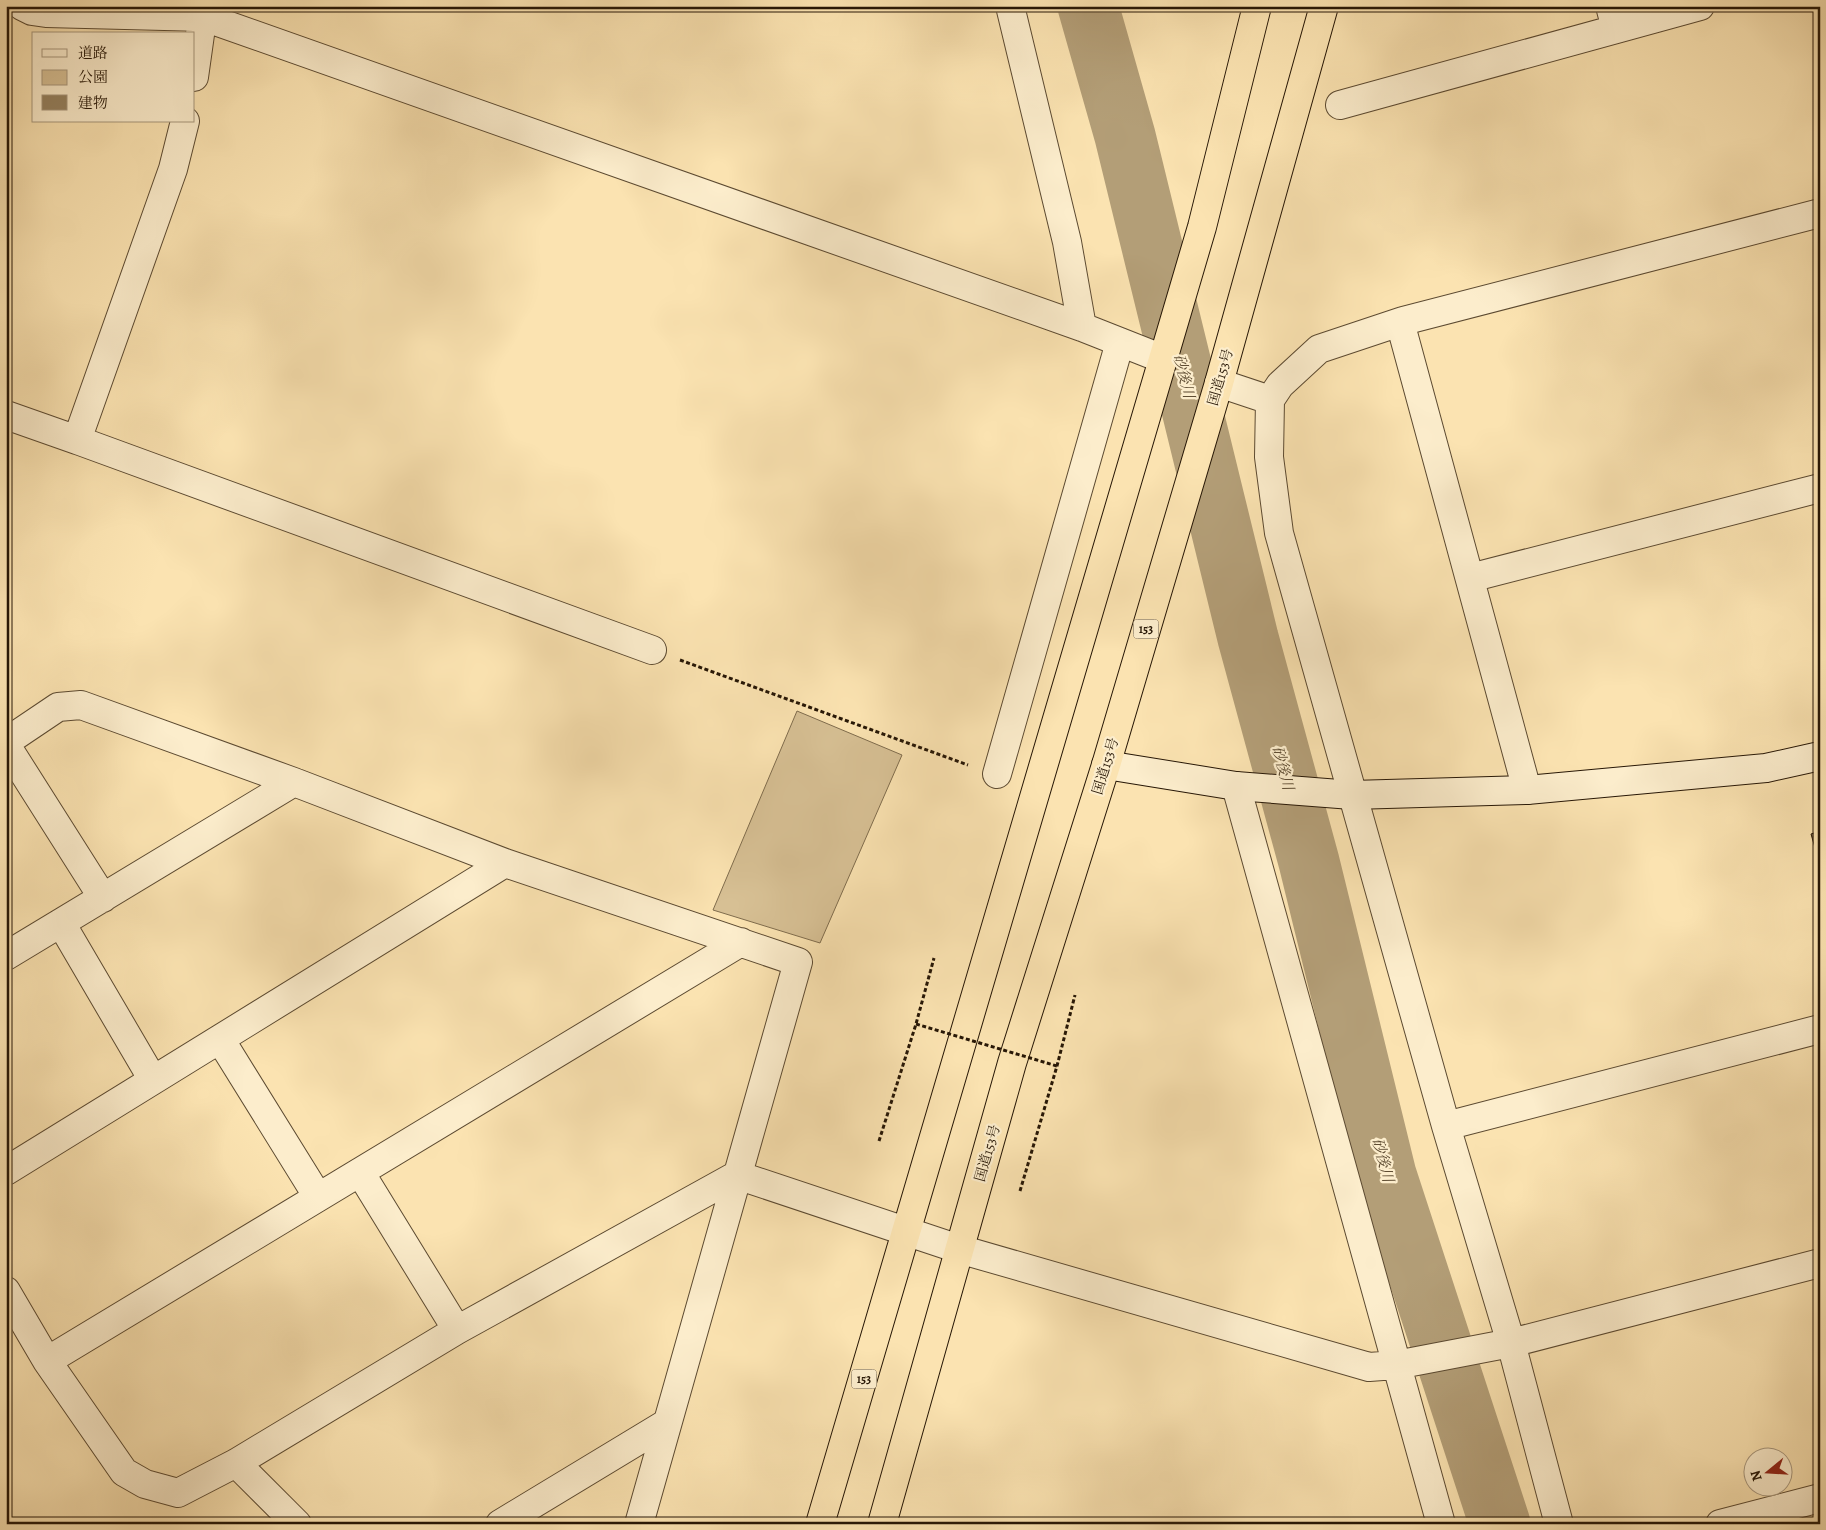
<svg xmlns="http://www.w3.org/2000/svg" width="1826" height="1530" viewBox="0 0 1826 1530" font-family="Alegreya,'Noto Serif JP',serif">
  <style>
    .park { fill: #d7c094; stroke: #7f6c4d }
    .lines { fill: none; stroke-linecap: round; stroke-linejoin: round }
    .river { stroke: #b39e77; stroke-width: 61 }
    .building { fill: url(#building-cross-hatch); stroke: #271706 }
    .street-casing { stroke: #5c4a31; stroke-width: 30 }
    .secondary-casing { stroke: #271706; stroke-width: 30 }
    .highway-casing { stroke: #271706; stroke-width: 30 }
    .path { stroke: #271706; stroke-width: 3; stroke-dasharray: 4 2.5; stroke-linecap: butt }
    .street { stroke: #fcedcc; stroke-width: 28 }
    .secondary { stroke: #fcedcc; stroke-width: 28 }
    .highway { stroke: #fbe3b1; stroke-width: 28 }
    .path-bridge { stroke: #271706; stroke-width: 3; stroke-dasharray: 4 2.5; stroke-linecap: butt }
    .labels { text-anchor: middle; stroke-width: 4.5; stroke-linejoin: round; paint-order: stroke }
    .shield { fill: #fcedcc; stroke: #675741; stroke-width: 1 }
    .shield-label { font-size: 12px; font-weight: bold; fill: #271706 }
    .street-label { font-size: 14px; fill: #271706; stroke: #fcedcc }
    .water-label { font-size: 15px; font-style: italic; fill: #5f4d33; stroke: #fcedcc }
  </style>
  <defs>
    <pattern id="building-cross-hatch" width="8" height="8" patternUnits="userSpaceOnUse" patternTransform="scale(1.25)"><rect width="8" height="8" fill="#95815f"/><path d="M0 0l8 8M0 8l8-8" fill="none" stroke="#7a694c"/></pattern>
  </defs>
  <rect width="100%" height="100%" fill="#fbe3b1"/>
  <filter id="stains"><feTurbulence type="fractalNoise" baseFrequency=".004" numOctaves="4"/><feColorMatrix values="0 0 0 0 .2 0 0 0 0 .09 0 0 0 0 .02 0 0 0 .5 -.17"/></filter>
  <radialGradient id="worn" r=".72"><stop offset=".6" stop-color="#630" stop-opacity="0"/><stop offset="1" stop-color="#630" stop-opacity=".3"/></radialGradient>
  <path class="park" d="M797,711L902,755L820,943L713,910Z"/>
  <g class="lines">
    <path class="river" d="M1088,6L1125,136L1248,638L1309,862L1386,1175L1500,1524"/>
  </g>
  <path class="building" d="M1820,831V865L1811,834Z"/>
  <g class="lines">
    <defs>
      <path id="street" d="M22,6L32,11L46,13L204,17L1082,327L1163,359
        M1010,6L1067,242L1082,327
        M1610,6L1616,29
        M194,77L204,6
        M1340,105L1700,6
        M185,121L173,169L77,440L652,650
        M1400,322L1527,790
        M1219,383L1270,400
        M6,415L77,440
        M1470,578L1820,488
        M6,742L58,707L81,705L294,782L505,863L798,962L639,1524
        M6,745L103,898
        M997,774L1120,342
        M1236,786L1441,1524
        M61,923L153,1080
        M6,956L294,782
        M220,1039L318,1197
        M1446,1126L1820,1029
        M6,1171L505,863
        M360,1172L457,1330
        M6,1291L47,1361L124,1472L145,1484L178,1493L236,1463L457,1330L737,1175L959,1249L1369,1367L1396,1365L1511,1343L1820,1263
        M47,1361L741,942
        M236,1463L297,1524
        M500,1524L667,1423
        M1559,1524L1511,1343L1446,1126L1279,533L1269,457L1270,400L1280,385L1319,349L1403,321L1820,213
        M1720,1524L1820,1498"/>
      <path id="secondary" d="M1106,765L1236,786L1352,795L1527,790L1766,768L1820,756"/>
      <path id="highway" d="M820,1524L1202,227L1257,6
        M882,1524L1012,1063L1106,765L1219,383L1324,6"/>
    </defs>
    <use href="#street" class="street-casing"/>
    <use href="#secondary" class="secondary-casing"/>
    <use href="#highway" class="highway-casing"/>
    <path class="path" d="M680,660L968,765
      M879,1141L916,1024L934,958
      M1020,1191L1057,1066L1075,995"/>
    <use href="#street" class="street"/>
    <use href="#secondary" class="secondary"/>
    <use href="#highway" class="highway"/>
    <path class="path-bridge" d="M916,1024L1057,1066"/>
  </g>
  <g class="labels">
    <g class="shield">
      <rect x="1133.5" y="619.5" width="25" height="19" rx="4"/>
      <rect x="851.5" y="1369.5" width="25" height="19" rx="4"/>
    </g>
    <g class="shield-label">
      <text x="1146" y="633">153</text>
      <text x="864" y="1383">153</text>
    </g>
    <g class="street-label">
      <text transform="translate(1220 377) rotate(-74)" y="5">国道153号</text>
      <text transform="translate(1105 766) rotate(-73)" y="5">国道153号</text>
      <text transform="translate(987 1153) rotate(-74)" y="5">国道153号</text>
    </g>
    <g class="water-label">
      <text transform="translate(1184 376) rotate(76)" y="5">砂後川</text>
      <text transform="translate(1283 768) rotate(75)" y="5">砂後川</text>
      <text transform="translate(1383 1160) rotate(75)" y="5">砂後川</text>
    </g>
  </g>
  <rect width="1826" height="1530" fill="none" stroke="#fbe3b1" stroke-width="25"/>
  <rect x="8" y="8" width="1811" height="1515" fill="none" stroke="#271706" stroke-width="2.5"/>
  <rect x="12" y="12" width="1801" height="1505" fill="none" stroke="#271706"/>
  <rect x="32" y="32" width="162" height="90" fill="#fcedcc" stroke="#a7977d"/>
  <rect x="42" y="49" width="25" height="8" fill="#fcedcc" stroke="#a7977d"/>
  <text x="78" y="58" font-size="15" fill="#271706">道路</text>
  <rect x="42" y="70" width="25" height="15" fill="#d7c094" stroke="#a7977d"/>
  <text x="78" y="82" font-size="15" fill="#271706">公園</text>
  <rect x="42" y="95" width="25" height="15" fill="#95815f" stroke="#a7977d"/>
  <text x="78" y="108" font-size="15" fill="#271706">建物</text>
  <g transform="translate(1768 1472) rotate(252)"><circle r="24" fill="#fcedcc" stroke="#a7977d"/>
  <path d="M0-4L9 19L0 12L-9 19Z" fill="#8f2418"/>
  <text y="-8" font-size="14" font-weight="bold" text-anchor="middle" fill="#271706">N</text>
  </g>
  <rect width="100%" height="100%" filter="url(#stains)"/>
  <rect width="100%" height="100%" fill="url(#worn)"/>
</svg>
